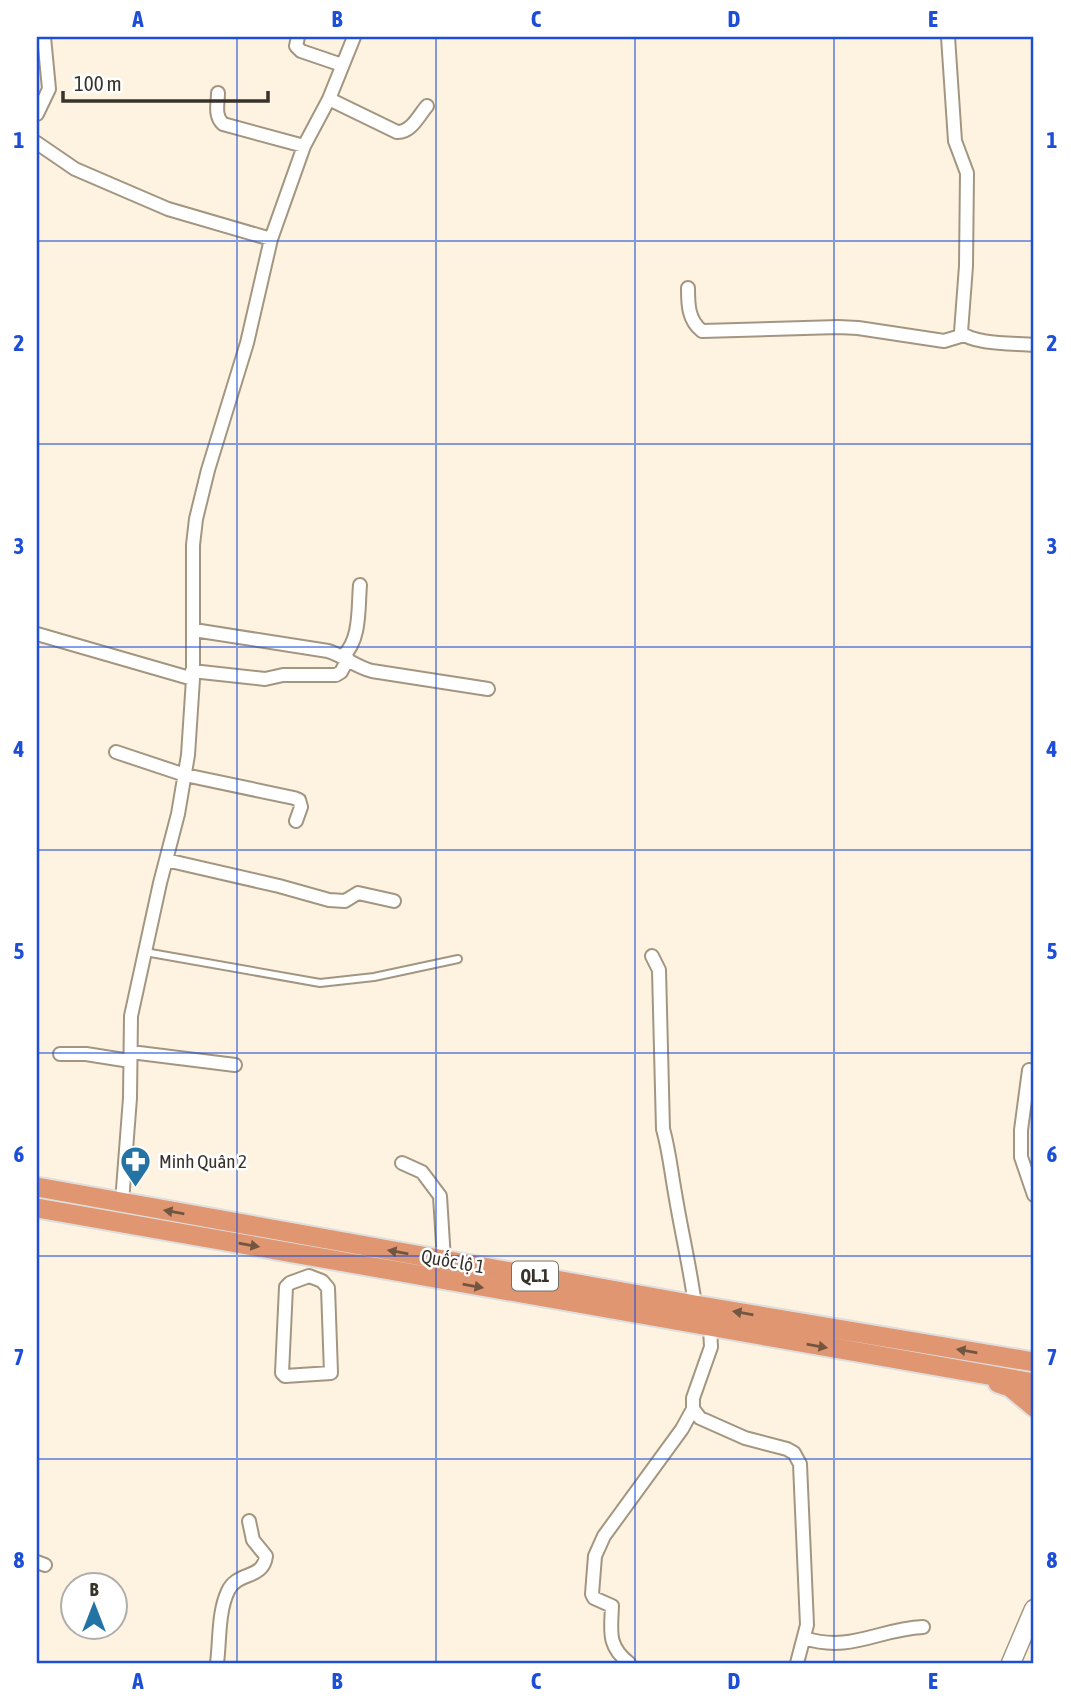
<svg xmlns="http://www.w3.org/2000/svg" width="1071" height="1700" viewBox="0 0 1071 1700" font-family="'Asap Condensed',sans-serif">
  <style>
    .lines { fill: none; stroke-linecap: round; stroke-linejoin: round }
    .service-casing { stroke: #a39681; stroke-width: 10 }
    .minor-casing { stroke: #a39681; stroke-width: 16 }
    .secondary-casing { stroke: #a39681; stroke-width: 21 }
    .trunk-casing { stroke: #dfdedd; stroke-width: 23 }
    .service { stroke: #fff; stroke-width: 6 }
    .minor { stroke: #fff; stroke-width: 12 }
    .secondary { stroke: #fff; stroke-width: 18 }
    .trunk { stroke: #e09670; stroke-width: 19 }
    .oneway { fill: #735642 }
    .grid { fill: none; stroke: #1d4ed8; stroke-width: 2; stroke-opacity: 0.55 }
    .labels { text-anchor: middle; stroke-width: 5; stroke-linejoin: round; paint-order: stroke }
    .shield { fill: #fff; stroke: #74706a; stroke-width: 2 }
    .shield-label { font-size: 18px; font-weight: bold; fill: #38332a }
    .poi-label { font-size: 19px; fill: #38332a; stroke: #fff; text-anchor: start }
    .street-label { font-size: 19px; fill: #38332a; stroke: #fff }
    .neatline { fill: none; stroke: #1d4ed8; stroke-width: 2.5 }
    .grid-label { font-size: 23px; text-anchor: middle; font-weight: bold; fill: #1d4ed8 }
  </style>
  <rect width="100%" height="100%" fill="#fef3e1"/>
  <g class="lines">
    <defs>
      <path id="service" d="M145,952L320,983L374,977L458,959"/>
      <path id="minor" d="M298,37L296,46L301,51L342,65
        M948,37L955,141L967,173L966,266L961,332C973,345 1016,343 1034,345
        M218,93C218,103 214,116 223,124L304,146
        M329,99L397,132C411,133 419,115 427,106
        M37,114L49,89L44,37
        M37,143L75,169L168,209L271,239
        M688,288C688,304 688,320 702,331L838,327L858,328L944,341L964,335
        M194,630L328,651C344,656 356,667 372,671L488,689
        M37,634L193,679
        M343,656C361,640 358,607 360,585
        M192,671L265,679L283,675H336L341,672L348,659
        M116,752L185,775L294,798L299,800L301,807L296,821
        M166,860L279,886L329,900L345,901L358,893L394,901
        M652,956L659,970L663,1129C669,1150 671,1171 675,1193C681,1230 690,1267 695,1305
        M131,1052L235,1065
        M60,1054H86L130,1061
        M1029,1070L1021,1130V1157L1034,1195
        M402,1163L422,1172L440,1196L444,1260
        M122,1202L130,1098L131,1016L160,883L178,814L188,755L193,679V545L196,519L208,470L247,343L271,239L304,146L329,99L354,37
        M309,1276L322,1281L328,1288L331,1373L285,1376L282,1373L286,1287L290,1283Z
        M710,1327L711,1347L693,1398V1409L700,1418L745,1438L787,1449L794,1453L800,1464L807,1625L797,1663
        M37,1562L45,1565
        M804,1638C851,1653 878,1629 923,1627
        M217,1663C220,1640 218,1612 228,1591C237,1571 263,1580 266,1556L253,1540L249,1521
        M629,1663C607,1646 611,1631 612,1606L594,1598L592,1594L595,1556L604,1536L682,1429L693,1409"/>
      <path id="secondary" d="M1011,1663L1034,1609"/>
      <path id="trunk" d="M37,1187L695,1305L1034,1362
        M37,1208L1034,1383
        M998,1383L1010,1387L1034,1407"/>
    </defs>
    <use href="#service" class="service-casing"/>
    <use href="#minor" class="minor-casing"/>
    <use href="#secondary" class="secondary-casing"/>
    <use href="#trunk" class="trunk-casing"/>
    <use href="#service" class="service"/>
    <use href="#minor" class="minor"/>
    <use href="#secondary" class="secondary"/>
    <use href="#trunk" class="trunk"/>
  </g>
  <defs><path id="oneway-solid" d="M-6-.8H1V-3.2L6.5 0L1 3.2V.8H-6Z" transform="scale(1.75)"/></defs>
  <g class="oneway">
    <use href="#oneway-solid" transform="translate(174 1212) rotate(-170)"/>
    <use href="#oneway-solid" transform="translate(249 1245) rotate(10)"/>
    <use href="#oneway-solid" transform="translate(398 1252) rotate(-170)"/>
    <use href="#oneway-solid" transform="translate(473 1286) rotate(10)"/>
    <use href="#oneway-solid" transform="translate(743 1313) rotate(-170)"/>
    <use href="#oneway-solid" transform="translate(817 1346) rotate(10)"/>
    <use href="#oneway-solid" transform="translate(967 1351) rotate(-170)"/>
  </g>
  <path class="grid" d="M237,37V1663M436,37V1663M635,37V1663M834,37V1663M37,241H1034M37,444H1034M37,647H1034M37,850H1034M37,1053H1034M37,1256H1034M37,1459H1034"/>
  <defs>
    <symbol id="pharmacy-pin" viewBox="-11 -11 22 30"><path d="M0 17L-7.5 6A9.5 9.5 0 1 1 7.5 6Z" fill="#2374a5" stroke="#fff"/><path d="M-2-6h4v4h4v4h-4v4h-4v-4h-4v-4h4Z" fill="#fff"/></symbol>
  </defs>
  <g fill-rule="evenodd">
    <use href="#pharmacy-pin" x="118" y="1144" width="35" height="47"/>
  </g>
  <g class="labels">
    <rect class="shield" x="512" y="1261.5" width="46" height="29" rx="5"/>
    <g class="shield-label">
      <text x="535" y="1282">QL.1</text>
    </g>
    <g class="poi-label">
      <text x="159" y="1168">Minh Quân 2</text>
    </g>
    <g class="street-label">
      <text transform="translate(453 1261) rotate(10)" y="7">Quốc lộ 1</text>
    </g>
  </g>
  <rect width="1071" height="1700" fill="none" stroke="#ffffff" stroke-width="77"/>
  <g transform="translate(94 1606)"><circle r="33" fill="#ffffff" stroke="#afadaa" stroke-width="2"/>
  <path d="M0-5L12 26L0 18L-12 26Z" fill="#2374a5"/>
  <text y="-10" font-size="19" font-weight="bold" text-anchor="middle" fill="#38332a">B</text>
  </g>
  <path d="M63 91v10h205v-10" fill="none" stroke="#38332a" stroke-width="3.5"/>
  <text x="74" y="91" font-size="21" fill="#38332a" stroke="#ffffff" stroke-width="5" paint-order="stroke">100 m</text>
  <rect x="38" y="38" width="994" height="1624" class="neatline"/>
  <g class="grid-label">
    <text x="138" y="27">A</text>
    <text x="337" y="27">B</text>
    <text x="536" y="27">C</text>
    <text x="734" y="27">D</text>
    <text x="933" y="27">E</text>
    <text x="19" y="148">1</text>
    <text x="1052" y="148">1</text>
    <text x="19" y="351">2</text>
    <text x="1052" y="351">2</text>
    <text x="19" y="554">3</text>
    <text x="1052" y="554">3</text>
    <text x="19" y="757">4</text>
    <text x="1052" y="757">4</text>
    <text x="19" y="959">5</text>
    <text x="1052" y="959">5</text>
    <text x="19" y="1162">6</text>
    <text x="1052" y="1162">6</text>
    <text x="19" y="1365">7</text>
    <text x="1052" y="1365">7</text>
    <text x="19" y="1568">8</text>
    <text x="1052" y="1568">8</text>
    <text x="138" y="1689">A</text>
    <text x="337" y="1689">B</text>
    <text x="536" y="1689">C</text>
    <text x="734" y="1689">D</text>
    <text x="933" y="1689">E</text>
  </g>
</svg>
